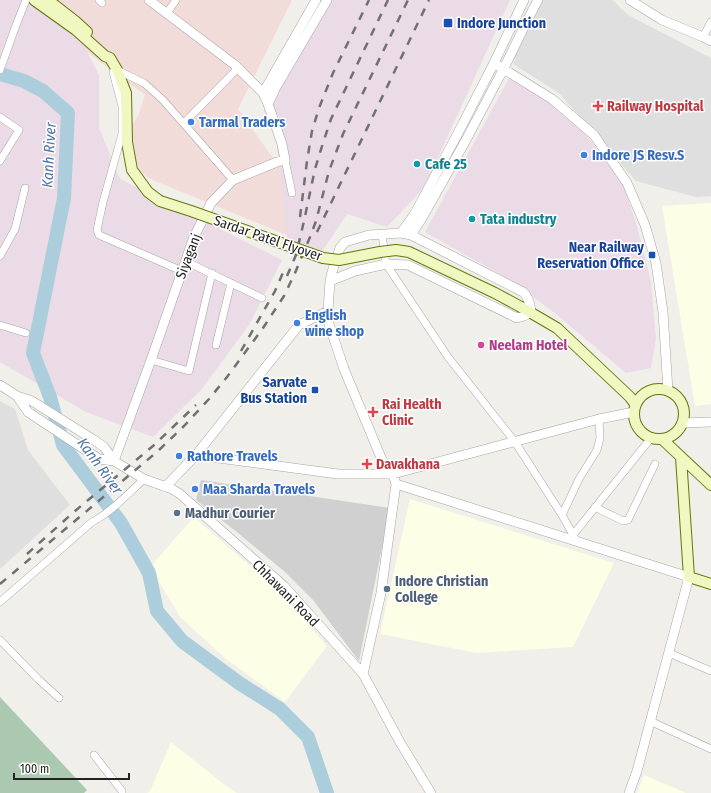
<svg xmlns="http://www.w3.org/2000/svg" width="711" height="793" viewBox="0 0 711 793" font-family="'Fira Sans Condensed',sans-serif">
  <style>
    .residential { fill: #dfdfdf }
    .commercial { fill: #f1dcd9 }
    .industrial { fill: #eadbe6 }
    .education { fill: #fcfee5 }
    .religious { fill: #d0d0d0 }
    .cemetery { fill: #abc9b1 }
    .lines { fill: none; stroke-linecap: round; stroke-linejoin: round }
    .river { stroke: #accedc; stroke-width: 14 }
    .minor-casing { stroke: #a6a6a6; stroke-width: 8 }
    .tertiary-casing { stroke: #a6a6a6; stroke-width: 10 }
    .secondary-casing { stroke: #64770a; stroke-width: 12 }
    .minor { stroke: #fff; stroke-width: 7 }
    .tertiary { stroke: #fff; stroke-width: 9 }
    .secondary { stroke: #f1f7c1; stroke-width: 10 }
    .rail { stroke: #707070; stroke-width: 2.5; stroke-dasharray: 8 8; stroke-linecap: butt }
    .secondary-bridge-casing { stroke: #64770a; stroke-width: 12; stroke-linecap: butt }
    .secondary-bridge { stroke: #f1f7c1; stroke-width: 10 }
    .transit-dot { fill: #1a4fb4; stroke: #fff; stroke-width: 1.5 }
    .health-dot { fill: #e0444e; stroke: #fff; stroke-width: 1.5 }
    .shop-dot { fill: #3f7fe0; stroke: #fff; stroke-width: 1.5 }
    .culture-dot { fill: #0f9aa8; stroke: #fff; stroke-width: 1.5 }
    .hotel-dot { fill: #d1479c; stroke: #fff; stroke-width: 1.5 }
    .service-dot { fill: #5c6f8a; stroke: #fff; stroke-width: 1.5 }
    .labels { text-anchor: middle; stroke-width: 3; stroke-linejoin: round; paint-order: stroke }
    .transit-label { font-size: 14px; font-weight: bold; fill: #164399; stroke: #fff; text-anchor: end }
    .health-label { font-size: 14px; font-weight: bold; fill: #be3a42; stroke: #fff; text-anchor: start }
    .shop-label { font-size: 14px; font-weight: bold; fill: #366cbe; stroke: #fff; text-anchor: start }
    .culture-label { font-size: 14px; font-weight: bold; fill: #0d838f; stroke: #fff; text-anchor: start }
    .street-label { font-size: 14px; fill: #222; stroke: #fff }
    .hotel-label { font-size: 14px; font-weight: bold; fill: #b23c85; stroke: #fff; text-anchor: start }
    .service-label { font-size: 14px; font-weight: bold; fill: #4e5e75; stroke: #fff; text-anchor: start }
    .water-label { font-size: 15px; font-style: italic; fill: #4e75a6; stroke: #fff }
  </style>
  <rect width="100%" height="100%" fill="#f1efe9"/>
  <path class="residential" d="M532,0H613L628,15L711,58V196L696,197L636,181L559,93L513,64Z
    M0,401L15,409L28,450L70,505L0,569Z"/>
  <path class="commercial" d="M17,0H292L238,109L283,172L289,236L148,178L124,156V137L138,116L145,95Z"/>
  <path class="industrial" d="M0,0H28L78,34L99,75V128L120,179L282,260L249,325L201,390L153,437L86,412L0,362Z
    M322,0H510L424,188L387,227L347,214L321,253L287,238L276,138L264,111L280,70Z
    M511,75L549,101L585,133L623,184L637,226L651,282L656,339L651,368L626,373L556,314L528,293L503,276L425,232Z"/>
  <path class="education" d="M711,203V404L695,406L662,206Z
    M410,499L614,563L573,647L477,653L380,634Z
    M194,517L283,595L327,646L285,702L225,658L181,618L150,567Z
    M171,742L225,785L237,793H147L150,791Z
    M644,775L686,793H637Z"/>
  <path class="religious" d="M201,480L390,508L359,661L313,600L285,572L238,533L196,500Z"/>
  <path class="cemetery" d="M0,697L87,790L84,793H0Z"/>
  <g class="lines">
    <path class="river" d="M0,74L24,81L43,91L68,113L64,198L33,353L50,397L63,445L121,523L149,573L157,611L182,641L239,683L280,709L308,737L327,793"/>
    <defs>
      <path id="minor" d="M99,0L102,3
        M167,13L176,0
        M703,37L711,22
        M0,70L15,28L26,0
        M117,70L144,83L163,100L233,180
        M113,72L122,106V134L103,202L97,230L99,235L182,271
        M0,117L19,130L0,161
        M184,123L238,68
        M285,160L292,193
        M382,234L386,264L448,357L515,442L562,515L577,542
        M0,256L15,229L25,188
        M185,261L262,298
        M0,325L26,333
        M216,345L231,283
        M151,360L189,371L212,273
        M595,507L623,521L628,520L655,464
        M562,515L579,479L597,450L600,438L599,419
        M573,535L651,438
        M0,602L92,522C110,513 129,493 144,479
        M0,640L38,679L59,698
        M669,653L711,671
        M650,721L711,749
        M94,755L122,791V793"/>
      <path id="tertiary" d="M630,0L662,20L703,37L711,41
        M494,63L552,99L594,135L627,183L645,225L656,263L663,312L668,391
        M263,93L316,0
        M268,104L275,89L327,0
        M401,233L414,215L457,135L494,63L524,0
        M411,235L422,218L466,140L504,68L529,17L538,0
        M330,281L355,271L386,264L408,265L517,318L524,316L531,312C530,305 529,297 523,292L411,235L401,233L369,235L345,242L340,248L332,272L330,281L328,311L329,324L344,369L382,460L393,474L396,484L381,593L363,674
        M0,385L17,396L32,401L94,440L104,447L114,461L144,479L172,489L180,494L284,586L363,674L401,744L431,793
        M17,396L28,412L99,459L114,461
        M682,423L711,422
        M196,455L338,474H393L599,419L634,412
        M114,461L151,360L194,237L211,203L233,180L277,162L285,160L282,144L268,104L263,93L235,65L149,0
        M396,484L689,577L637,771L629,793
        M165,487L196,455L299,325L328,311"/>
      <path id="secondary" d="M34,0L76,30L105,56L110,58L117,70L126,93L127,142L132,170L148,192L160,201
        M48,0L75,21L87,32
        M521,307L557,328L630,397L635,404
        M634 414a25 25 0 1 1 50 0a25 25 0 1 1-50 0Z
        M662,439L711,485
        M681,457L689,577L711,584"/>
    </defs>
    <use href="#minor" class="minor-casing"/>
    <use href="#tertiary" class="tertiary-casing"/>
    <use href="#secondary" class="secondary-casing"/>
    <use href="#minor" class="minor"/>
    <use href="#tertiary" class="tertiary"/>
    <use href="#secondary" class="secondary"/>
    <path class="rail" d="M300,217L307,161L312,131L319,108L333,73L369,0
      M317,232L429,0
      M287,276L296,255L304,221L315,169L323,143L331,119L388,0
      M241,351L275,291L285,268
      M27,554L75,511L153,446L196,405
      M0,584L158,451L184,426L209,399L227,377L263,328L284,296L295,273L310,237L316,221L329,171L343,134L408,0"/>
    <defs>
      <path id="secondary-bridge" d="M160,201L191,211L323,258L339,260L380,252L396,250L409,252L495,293L521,307"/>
    </defs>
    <use href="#secondary-bridge" class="secondary-bridge-casing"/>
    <use href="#secondary-bridge" class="secondary-bridge"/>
  </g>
  <g class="transit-dot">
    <rect x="443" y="18" width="10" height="10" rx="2"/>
    <rect x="648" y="251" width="8" height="8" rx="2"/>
    <rect x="311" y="386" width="8" height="8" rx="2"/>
  </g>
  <g class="health-dot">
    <path d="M596 100h4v4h4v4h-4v4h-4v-4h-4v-4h4z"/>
    <path d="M371 406h4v4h4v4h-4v4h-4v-4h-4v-4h4z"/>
    <path d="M365 458h4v4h4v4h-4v4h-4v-4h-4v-4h4z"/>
  </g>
  <g class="shop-dot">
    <circle cx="191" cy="122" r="4"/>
    <circle cx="584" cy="155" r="4"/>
    <circle cx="297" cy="323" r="4"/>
    <circle cx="179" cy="456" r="4"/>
    <circle cx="195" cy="489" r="4"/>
  </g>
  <g class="culture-dot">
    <circle cx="417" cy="164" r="4"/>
    <circle cx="472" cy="219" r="4"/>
  </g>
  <circle class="hotel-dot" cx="481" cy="345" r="4"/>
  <g class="service-dot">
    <circle cx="177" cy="513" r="4"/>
    <circle cx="387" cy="589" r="4"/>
  </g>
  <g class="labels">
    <g class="transit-label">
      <text x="457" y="28" text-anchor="start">Indore Junction</text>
      <text x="644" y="252">Near Railway<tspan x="644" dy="16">Reservation Office</tspan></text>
      <text x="307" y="387">Sarvate<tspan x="307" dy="16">Bus Station</tspan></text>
    </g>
    <g class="health-label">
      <text x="607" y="111">Railway Hospital</text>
      <text x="382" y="409">Rai Health<tspan x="382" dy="16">Clinic</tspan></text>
      <text x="376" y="469">Davakhana</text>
    </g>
    <g class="shop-label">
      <text x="199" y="127">Tarmal Traders</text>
      <text x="592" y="160">Indore JS Resv.S</text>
      <text x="305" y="320">English<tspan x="305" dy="16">wine shop</tspan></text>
      <text x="187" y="461">Rathore Travels</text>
      <text x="203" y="494">Maa Sharda Travels</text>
    </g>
    <g class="culture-label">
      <text x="425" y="169">Cafe 25</text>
      <text x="480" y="224">Tata industry</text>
    </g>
    <g class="street-label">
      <text transform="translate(268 238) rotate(19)" y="5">Sardar Patel Flyover</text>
      <text transform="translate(188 256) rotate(-69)" y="5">Siyaganj</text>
      <text transform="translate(286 593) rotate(45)" y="5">Chhawani Road</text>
    </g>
    <g class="hotel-label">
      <text x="489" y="350">Neelam Hotel</text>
    </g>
    <g class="service-label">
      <text x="185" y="518">Madhur Courier</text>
      <text x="395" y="586">Indore Christian<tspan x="395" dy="16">College</tspan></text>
    </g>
    <g class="water-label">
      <text transform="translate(49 155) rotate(-87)" y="5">Kanh River</text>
      <text transform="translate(100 466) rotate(54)" y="5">Kanh River</text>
    </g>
  </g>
  <path d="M14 773v6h115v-6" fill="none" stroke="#222222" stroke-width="2"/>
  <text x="20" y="773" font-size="12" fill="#222222" stroke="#ffffff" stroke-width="3" paint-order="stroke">100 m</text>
</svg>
